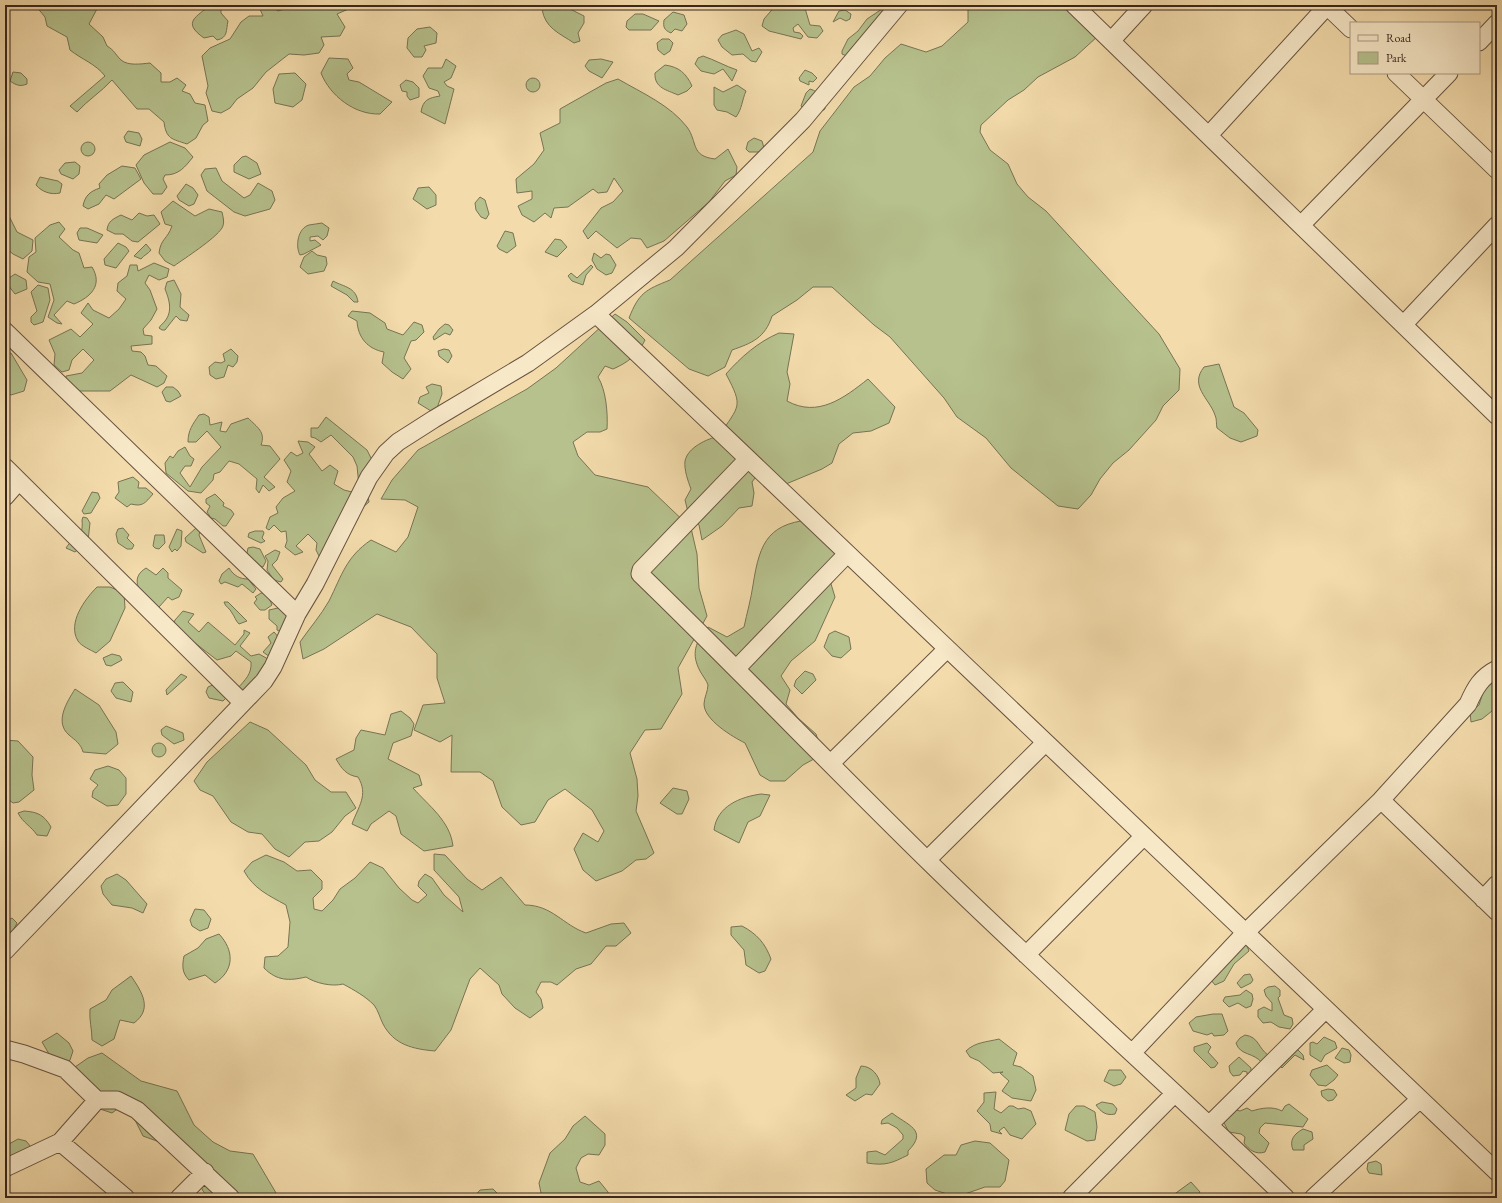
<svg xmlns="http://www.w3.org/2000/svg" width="1502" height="1203" viewBox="0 0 1502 1203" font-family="'EB Garamond',serif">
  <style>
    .green { fill: #b6c18d; stroke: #787455 }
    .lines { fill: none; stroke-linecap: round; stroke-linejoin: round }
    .minor-casing { stroke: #685340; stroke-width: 19 }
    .minor { stroke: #f7e8c8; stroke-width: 17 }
  </style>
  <rect width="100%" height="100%" fill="#f3dbab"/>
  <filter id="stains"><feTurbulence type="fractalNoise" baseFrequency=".005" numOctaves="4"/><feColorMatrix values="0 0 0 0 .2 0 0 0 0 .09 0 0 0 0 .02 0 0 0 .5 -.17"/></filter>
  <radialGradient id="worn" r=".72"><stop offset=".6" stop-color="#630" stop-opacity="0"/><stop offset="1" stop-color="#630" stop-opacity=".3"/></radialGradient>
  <path class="green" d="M35,5H96L98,7L89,24L103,37L107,46C114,50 115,54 121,60C128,66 141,64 150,63L161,73V82H170L177,78L186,85L182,91L190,94L195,103L205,105L208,121L203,125L196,138L187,144C172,139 166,139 164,122L149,109H137L112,80C101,92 88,100 77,112L70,106L105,76C96,64 81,59 70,50L67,37L47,26L45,17Z
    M210,5H239L237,8L225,6L221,9V13L228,21C226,30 228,38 217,40L213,36L204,38C181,22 197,17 210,5Z
    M262,5H270L278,11C302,2 328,5 354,5L353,7L337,14L345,27L340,36L321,37L324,45L319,53L304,55L289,54L266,72L253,88L237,99L230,108L221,113L212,111L206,93L208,86L202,56L210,48L230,39L241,22L249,16H263L260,9Z
    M552,5H574L570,9L584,16V23L578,33L580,41L574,43C559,33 545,28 542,9Z
    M776,5H804L810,25L820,26L823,31L817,38L808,37L798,24L793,28L794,32L800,33L803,36L801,39L769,31L762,26L764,19Z
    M968,5H1067L1098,36L1075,57L1038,77L1024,90L1008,100L981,125L980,132L990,150L1008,164L1017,184L1028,197L1046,211L1159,334L1180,369L1179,390L1163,406L1156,420L1129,450L1113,463L1100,479L1091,495L1078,509L1058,506L1011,468L986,438L957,417L944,398L890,337L874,325L832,287H813L797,300L772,316C765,338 752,343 732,350L725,367L708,376L689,369L629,318C639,293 645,290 670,280L813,152L820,131L854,87L870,76L885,58L901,44L926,52L942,46L968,22Z
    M882,9H885L850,50L849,57L842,54V51L848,39L858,31L867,19Z
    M845,10L851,14L850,19L846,21L840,18L833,22L839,11Z
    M673,12L684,15L687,24L682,31L675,29L671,33C664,30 663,27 664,20Z
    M635,14H643L659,21L651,30H629L626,27L627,21Z
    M430,27L437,33L436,43L424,46L426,50L422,57H414L407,48L408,38L417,29Z
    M736,30L744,34L752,51L759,48L762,52L756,62L751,61L743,54L732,55L722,47L718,40L722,35Z
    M662,39H669L673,43L670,51L664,55L658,50L657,43Z
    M703,56C715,60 725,66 737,70L732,81L723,69L714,74L701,71L695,64L698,58Z
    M329,58L348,59L353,68L347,74L349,80L359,82L392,102L380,114C355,115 330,96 321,73Z
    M446,59L456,66L451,78L444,82L447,86L454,89L445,124L421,112C423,100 428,98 440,96L438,91L429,88L423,76L428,68H442Z
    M601,59L613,62L602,78L589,71L585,66L589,60Z
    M665,65C679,67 686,73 692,86L687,91L678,95C667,90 654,88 655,73Z
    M805,70L812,73L817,78L813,82L809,81V85L800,81L799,78Z
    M13,72L21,73L27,79V84C20,87 16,85 10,81Z
    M295,73L306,84L302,100L293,107L275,103L273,89L279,74Z
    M526 85a7 7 0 1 1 14 0a7 7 0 1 1-14 0Z
    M618,79C642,93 670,105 687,127C698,142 690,156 715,159L728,149L737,167L736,175L725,181L709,202L664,241L647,248L641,239L631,238L617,248L596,231L588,239L583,231L601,208L613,202L623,191L614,178L607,192L598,193L593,189L568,207L554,208L551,218L545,213L534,222L522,215L518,206L532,199V191L517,193L516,179L534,164L544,150L540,133L560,123V109L606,83Z
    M406,80L413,82L419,88V97L410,100L407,96V92L402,91L400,85Z
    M737,85L746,91C742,100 742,109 736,117L727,112L717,110L714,105V87L723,92Z
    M810,89C820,92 825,99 825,109L816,115L807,113L801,106L806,93Z
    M128,131L139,133L142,139L140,146L126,142L124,137Z
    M754,138L762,141L764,148L760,152H749L746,149L748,142Z
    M170,142L185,148L193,157C185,167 179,175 165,175L163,179L167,187L162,194H153L144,183L136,165L144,155Z
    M81 149a7 7 0 1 1 14 0a7 7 0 1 1-14 0Z
    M246,156L257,163L261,174L249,179L234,172V165L242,157Z
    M75,162L80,166L79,174L73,179L61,174L59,170L65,163Z
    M122,166L135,168L141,179L114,199L106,195L99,204L88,209L83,206C85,195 91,191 100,188L99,184L107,175Z
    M216,168L222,181L244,198L250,195L258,183L272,191L275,200L270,209L245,216L234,212L207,191L201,175L205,169Z
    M40,177L58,181L62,184L60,193C51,195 42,192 36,185Z
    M186,184L193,188L198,195L194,204L189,206L179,200L177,196Z
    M429,187L436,195V205L427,209L413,199L418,188Z
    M480,197L485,200L489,214L486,219L481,217L476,210L475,203Z
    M173,201L195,216L209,209L222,212C223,217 225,223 222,228C215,239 185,258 174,266L165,261L159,253C161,238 167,240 172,226L165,224L161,212Z
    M7,212L17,232L33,240L32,251L23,259L13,254L7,249L8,235L5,232V213Z
    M139,213L147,216L154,215L160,224L138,242L132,241L123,234H115L107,230C108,221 113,219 121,215L132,220Z
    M59,222L65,229L59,237L73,250L79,253L84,268L92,267C103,285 91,297 74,304L67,301L54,315L62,324L57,323L48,317L54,300L50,284L38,282L27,272L29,257L36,252L35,238L50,225Z
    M322,223L329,228L327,236L323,240L318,236L310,237V241L315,240L321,245L304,254L300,255C295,246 298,228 309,225C313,224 318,224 322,223Z
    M80,228H87L103,235L97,243L79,240L77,233Z
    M505,231L513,233L516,246L507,253L499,249L497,246Z
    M555,239L561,240L567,247L557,257L545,252Z
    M118,243L126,247L129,251L116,268L105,265L104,259Z
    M146,244L151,250C148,254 144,255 141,259L134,256Z
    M312,251L317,255L326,257L327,264L324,271L308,274L300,267L304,257Z
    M594,253L601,258L606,254L610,255L616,265L612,273L606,275L597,269L592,260Z
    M154,263L169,269L167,277L159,280L149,275L145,283L150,290L157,309L151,320L143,329L144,335L152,336V344L131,346L132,351L141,352L145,356L148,365L156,366L167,376L164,383L157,387L131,375L110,391H80L70,386L66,382V376L82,373L94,360L83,349L72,360L69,370L62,372L54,365L55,354L49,340L71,329L80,337L93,324L81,313L88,303L93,310L109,318L119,309L126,299L117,291L118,283L127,276L130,265H137L138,271Z
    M591,265L593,267L586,275L583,285L572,281L568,276L571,273L577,278Z
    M15,274L26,280L27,289L15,294L8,285L9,278Z
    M174,280L181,294L180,307L189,315L187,321L180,320L176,316L165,330H162L159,328C161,324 163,324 165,321C173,311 169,299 165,289L167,282Z
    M333,281C344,287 356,287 358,302H354L347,295L331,286Z
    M38,285L48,288L50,300L43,322L34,325L31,322V317L37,311L31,292Z
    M352,311L370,313L385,323L387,329L403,335L414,322L422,325L424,332L416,340L411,341L404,358L411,369L403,379L392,372L382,363L384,352C368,349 358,338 357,321L348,316Z
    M615,314L627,322L645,340C638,355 627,363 613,369L605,366L598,377C606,390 608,413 607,429L600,432H587L573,442L578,456L595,475L648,487L691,528L697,554L699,588L707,616L678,668L682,694L661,729L645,730L630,753L637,779L638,796L636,811L654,853L646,859L636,860L622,871L596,881L583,870L574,849L583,833L598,842L604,831L592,810L565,789L548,800L535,822L521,825L502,807L493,781L480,772H451L452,735L440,742L414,730L423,705L445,703L437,678V654L411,627L377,614L324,649L303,659L300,642C309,629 321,615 329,601C342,575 346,557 371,540L396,552L408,537L418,507L405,500L381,499L392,480L418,450L527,389L556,368Z
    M445,324L449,325L453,330L450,335L445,333L434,340L433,337L439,329Z
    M779,333L794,334L787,372L790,384L787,401C818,418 844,398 868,379L895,407L889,423L871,431L853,433L839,444L832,463L822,469L786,484L758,474L752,482L754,493L752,506L739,508L722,526L702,540L699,525L688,512L685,500L691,489C688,481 684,470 685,461C688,447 707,439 719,436C739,405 744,408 726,374C741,357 758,342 779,333Z
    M231,349L238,356L237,362L233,367L228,365L224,377L216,379L210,375L209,367L215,362L221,363L225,361L223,354Z
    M444,349L449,350L452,356L448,363L439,356L438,351Z
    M5,353H11L27,380L24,391L11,395L5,390Z
    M1219,364L1234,407L1244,413L1258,430L1257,436L1241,442L1230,438L1217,428C1216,424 1217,419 1215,415C1209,398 1189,386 1204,367Z
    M432,384L441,386L442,394L437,408L431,411L418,403L420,397L429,393L426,387Z
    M166,387H173L178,391L181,396L170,402L166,401L162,392Z
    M204,414L209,417L210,425L222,422L220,431L226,432L231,424L248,418C257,427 266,432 261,445L270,446L280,459L264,477L275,487L269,491L263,485L259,493L256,489L257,479L239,464L229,461L220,472L214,474L213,480L201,493L188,491L166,473L165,463L170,456L173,458L178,451L185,447L190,456L194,459L191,466H185L180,473L190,487L202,467L221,447L207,431L196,442H188C188,430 193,424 199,415Z
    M326,417L367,450L379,474L373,489L367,490L359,486L357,466L353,457L331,435L321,442L315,438L311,437V428H318Z
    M298,441L308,442L315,447L309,454L322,471L330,465L338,471L334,484L344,490L368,496L369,502L356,513L358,518L355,524L320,558L316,550L317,543L308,534L296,546L303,552L295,555L285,547L287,541L286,531L281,532L274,525L269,530L266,528L270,517L278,513L276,507L283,498L295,491L287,482L291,471L284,460L291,452L297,456L303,453Z
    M133,477L139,482L138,488H146L153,494C145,503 143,507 131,504L127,507L115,498L119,492L118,482Z
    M92,492L98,493L100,498L91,513L84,514L82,511Z
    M215,494L224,503L223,506L231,510L234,514L226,526H223L215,519L211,518L207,512L210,506L206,503V499Z
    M83,517L87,518L90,523L88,541L75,552L66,548C74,535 84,539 82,520Z
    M818,519L837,532L838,569L831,584L835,597L815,641L791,661L781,676L790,690L786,704L798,718L816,734L823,754L803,765L785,781H770L760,775L745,743C733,737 704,720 704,704C704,698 708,691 708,685C707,681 702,675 700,671C691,654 695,642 708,627L727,637L744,627C747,613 751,599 753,585C760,540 769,522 818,519Z
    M123,528L129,535L127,538L134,545L132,549H127L118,543L116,534L118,529Z
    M196,528L200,531L199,535L206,552L203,553L186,542L185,538Z
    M177,529L182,531L181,546L177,551L175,549L172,552L169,547Z
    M255,531H263L264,533L262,538L265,541L261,543L248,537L249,533Z
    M155,535H164L165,543L159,549L155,548L153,546Z
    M253,547L260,549L266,561L263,567L260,566L247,553L248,548Z
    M275,550L280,552L277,560L272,565L283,579L281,582L274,580L267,570L268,561L265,556Z
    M146,568L156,575L163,568L168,573V578L182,590L179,597L172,600L168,597L159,607L147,603C139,590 130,578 146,568Z
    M229,568C234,576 240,579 248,579L256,589L253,593L242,584L238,587L225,582L221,584L219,581L222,574Z
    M97,587H110L124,593L125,608L110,641L96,653C91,650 81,646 78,641C67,623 85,599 97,587Z
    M261,593H267L272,605L265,610H260L254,603L257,599L255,597Z
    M224,602H228L247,621L239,624C235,620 235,617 232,613C230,608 225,607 224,602Z
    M278,608L284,612L291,613L281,632L277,630V626L269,619V610Z
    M183,611L194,614L188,622L199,632L208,622L235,645L244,634V630L250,633L240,646L251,656L259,654L268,659L251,693L237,689C245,680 252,674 251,662L236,651L231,656L217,660L195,643L183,631L177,632L172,628L175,620Z
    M835,631L849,637L851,649L841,658L832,656L824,647L829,634Z
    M274,632L281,640L270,657L263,652L271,643L268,637Z
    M112,654L120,656L122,660L111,666L106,665L103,658Z
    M805,671L813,674L816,680L802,694L794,686L796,680Z
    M181,674L187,677L167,695L166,690Z
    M1497,676V707L1482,719L1471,722L1470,712L1479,705L1485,686Z
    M123,682L133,692L131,702L116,698L111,691L115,683Z
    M215,684L226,698L223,701L209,698L206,692L208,687Z
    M75,689L99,705L116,732L118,744L106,754L83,752C81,744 75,740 69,735C54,722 67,702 75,689Z
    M401,711L410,718L414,724L411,736L393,743L388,759L419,775L422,785L413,788C429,806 450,821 453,846L424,851L401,834L396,816L389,811L371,824L367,831L352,824C358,807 369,795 358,777C346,775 342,769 336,759L354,750L356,738L361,730L385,735L391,714Z
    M250,722L268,730L306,765L315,780L331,792H346L356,808L345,816L332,832L319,841L305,842L289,857L275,849L262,834L248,832L231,822L213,796L200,790L194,781L207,762Z
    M166,726L183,733L184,740L174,744L162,735L161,730Z
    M5,740L18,741L33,757L32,775L34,790L19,802L13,803L5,797Z
    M152 750a7 7 0 1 1 14 0a7 7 0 1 1-14 0Z
    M108,766L119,770L126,778V794L118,805L107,806L92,797L93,791L98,785L90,779L95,770Z
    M673,788L687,791L689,799L682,814H677L660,803Z
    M761,794L770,795L760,816L748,822L739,843L714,830C717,806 740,797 761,794Z
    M24,811C38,812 44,815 51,827L47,836L37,835C31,826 23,823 18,813Z
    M434,854L445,855L467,879L482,890L501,877L525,905C552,905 563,925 586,933L611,924L624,923L631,933L616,946H606L591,964L576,969L557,985L551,982H541L536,992L541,999L543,1008L530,1018L515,1008L502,994L499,985L480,968L470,979L451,1030L435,1051C413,1049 394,1045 383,1024C380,1018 378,1010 374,1005C365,996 354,990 343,984C332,987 315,983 306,977C289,981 277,981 264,968L265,957L278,956L288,947L290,922L286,905C268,895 254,889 244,871L252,862L266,855L284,862L297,871L311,870L322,881V889L313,898L314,909L322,911L333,900L340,889L355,878L370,862L383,868L399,888L412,900L418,903L427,895L418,886L419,881L425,874L432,878L444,895L463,912L459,897L434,870Z
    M117,874L126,880L147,904L143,913L132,908L112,905L103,894L101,886L106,879Z
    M195,909L204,910L211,919L208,928L200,931L192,926L190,920Z
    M12,918L17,923L12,933L5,931V922Z
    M742,926C757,934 765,943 771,959L765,971L759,973L746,965L744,950L731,935V927Z
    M219,934C234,950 235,970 215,983L205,975L189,980C182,973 182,966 184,956L198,948L206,939Z
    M1243,944L1247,946L1249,951L1234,964L1224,981L1215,985L1211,980Z
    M1250,974L1253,980L1251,983L1241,988L1237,983L1244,975Z
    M131,976C142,992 153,1009 134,1023L120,1020L114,1039L102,1046L92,1040C92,1029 89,1020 90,1009L106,1000L112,990Z
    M1275,986L1280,990V996L1278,998L1284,1015L1292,1018L1293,1024L1290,1029L1279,1027L1271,1022L1263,1023L1258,1017V1010L1264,1007L1272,1011V1003L1266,996L1264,990L1268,987Z
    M1246,990L1252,994L1253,999L1251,1006L1246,1008L1238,1003L1229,1007L1223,1001L1225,997L1240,995Z
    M1213,1014H1222L1228,1031L1224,1035L1214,1036L1212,1033L1207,1035L1193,1031L1189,1023L1196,1017Z
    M57,1033L69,1043L73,1051L70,1060L63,1066L52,1059L42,1042Z
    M1245,1035C1259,1037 1258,1048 1268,1055L1262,1063C1254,1052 1240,1056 1236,1043L1240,1038Z
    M1324,1037L1335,1042L1337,1048L1325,1055L1321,1062L1310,1055V1043L1313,1042L1317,1044Z
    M999,1039L1017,1053L1013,1065L1021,1067L1033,1076L1036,1090L1031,1101L1012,1098L1002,1091L1009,1081L1000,1073L1003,1072L993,1073L979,1061L970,1057L966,1051C975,1042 987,1042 999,1039Z
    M1207,1043L1211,1047L1208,1052L1218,1063L1215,1067L1211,1068L1194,1051V1047Z
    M1296,1048L1303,1055L1304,1060L1295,1055L1282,1068L1280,1066Z
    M1342,1048L1349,1050L1351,1055L1350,1062L1344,1063L1335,1058Z
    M102,1053L141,1081L177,1091L194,1125L213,1142L230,1151L253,1154L279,1198H209L203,1191L193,1169L165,1144L143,1136L130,1110L124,1104L112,1113L91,1106L75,1067L88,1058Z
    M1239,1057L1251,1068V1074H1247V1072L1243,1071L1240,1075L1233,1076L1230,1072L1229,1066Z
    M1327,1065L1338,1075L1334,1080L1326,1086L1318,1085L1310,1075L1312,1070Z
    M861,1066C871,1066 879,1075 880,1084L872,1095L866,1094L855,1101L846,1095L856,1088V1078Z
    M1109,1070H1121L1126,1077L1121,1084L1114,1086L1104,1081Z
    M1328,1089L1334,1090L1337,1095L1333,1100L1328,1101L1322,1096L1321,1091Z
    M996,1092L994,1109L1001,1113L1009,1106H1013L1018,1109L1024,1108L1031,1111L1036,1124L1022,1139L1010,1135L1004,1127L999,1131L1002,1134L991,1131L990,1124L977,1111L984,1102V1093Z
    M1102,1102L1113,1104L1117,1109L1115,1114C1106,1116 1101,1112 1096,1105Z
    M1289,1104L1308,1119L1303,1127L1265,1123L1260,1128L1259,1133L1269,1143L1265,1152C1256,1155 1249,1150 1244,1143L1245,1137L1241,1134L1229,1132L1224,1123L1233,1109L1240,1111L1247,1108L1252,1111C1261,1108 1273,1106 1282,1111L1285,1106Z
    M1076,1106H1084L1095,1112L1097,1127L1095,1140L1087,1141L1065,1130L1069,1114Z
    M892,1113C907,1125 929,1130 908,1151V1155C892,1163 886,1166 867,1163V1152L876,1151L885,1155L903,1139V1135L897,1128L888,1123L881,1124L882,1120Z
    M585,1116L605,1134V1145L599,1155L588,1154L581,1158L576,1168L580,1182L589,1185L599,1181L608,1192L609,1198H542L539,1183L550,1153L565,1139L573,1126Z
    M1303,1129L1312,1132L1313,1139L1304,1145V1150H1293C1289,1140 1294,1134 1303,1129Z
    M18,1139L26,1141L31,1147L13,1163L8,1154L9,1144Z
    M975,1141L990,1143L1009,1160L1005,1181L1000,1187H985L962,1195H950L935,1190L927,1183L926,1169L944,1155H956L961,1145Z
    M1376,1161L1381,1164L1382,1175L1369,1173L1367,1169L1368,1163Z
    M1191,1182L1200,1192L1196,1198H1169Z
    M493,1189L500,1196L498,1198H473L480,1190Z"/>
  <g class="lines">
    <defs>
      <path id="minor" d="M1074,5L1497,416
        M1326,5L1351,29
        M1111,41L1144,5
        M1479,42L1497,23
        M1396,73L1497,170
        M1209,135L1327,6
        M1301,225L1449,73
        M596,314L1497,1172
        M1404,324L1497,225
        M5,331L297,614
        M747,460L641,570L640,574C737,668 831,766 928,861C1045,976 1168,1084 1286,1198
        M5,467L242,702
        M5,497L19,481
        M737,668L847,554
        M831,763L947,649
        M1381,800L1497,912
        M927,860L1045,743
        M1483,899L1497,884
        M5,951L264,681L273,667L297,614L315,584L369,477L386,453L398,442L434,419L528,363L596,314L676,248L803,120L899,5
        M1026,955L1144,836
        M5,1049L24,1054L65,1069L97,1100H117L137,1110L231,1198
        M1132,1053L1245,933L1381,800L1468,704C1475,688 1481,677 1497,669
        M1209,1125L1325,1010
        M60,1142L126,1198
        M5,1168L60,1142L97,1100
        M179,1198L205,1172
        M1071,1198L1175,1093
        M1313,1198L1420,1099"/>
    </defs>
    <use href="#minor" class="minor-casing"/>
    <use href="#minor" class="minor"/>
  </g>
  <rect width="1502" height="1203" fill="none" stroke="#f3dbab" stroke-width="20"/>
  <rect x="6" y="6" width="1490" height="1191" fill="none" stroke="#39261d" stroke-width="2"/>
  <rect x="10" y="10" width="1482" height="1183" fill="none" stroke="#39261d"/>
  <rect x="1350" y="22" width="130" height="52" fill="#f7e8c8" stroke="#ab9a84"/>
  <rect x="1358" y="35" width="20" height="6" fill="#f7e8c8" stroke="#ab9a84"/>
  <text x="1386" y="42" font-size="12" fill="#39261d">Road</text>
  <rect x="1358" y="52" width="20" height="12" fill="#b6c18d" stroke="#ab9a84"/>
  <text x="1386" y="62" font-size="12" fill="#39261d">Park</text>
  <rect width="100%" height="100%" filter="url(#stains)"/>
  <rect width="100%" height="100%" fill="url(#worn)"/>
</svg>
